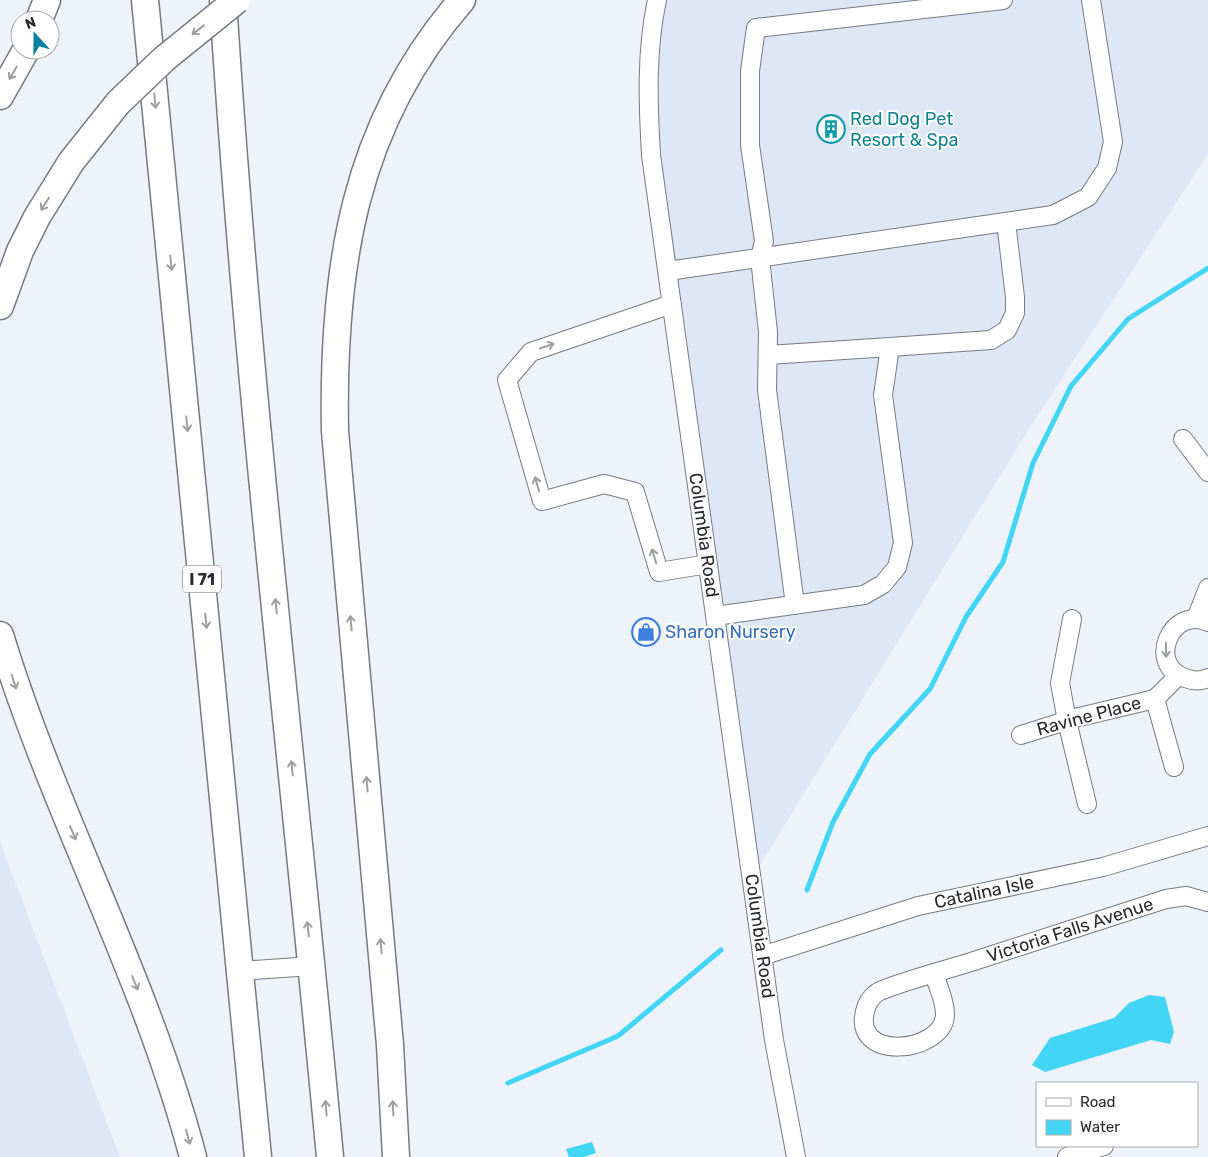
<svg xmlns="http://www.w3.org/2000/svg" width="1208" height="1157" viewBox="0 0 1208 1157" font-family="Rubik,sans-serif">
  <style>
    .built { fill: #dee7f6 }
    .water { fill: #43d5f6 }
    .lines { fill: none; stroke-linecap: round; stroke-linejoin: round }
    .stream { stroke: #43d5f6; stroke-width: 5 }
    .minor-casing { stroke: #767a81; stroke-width: 20 }
    .highway-casing { stroke: #767a81; stroke-width: 29 }
    .minor { stroke: #fff; stroke-width: 18 }
    .highway { stroke: #fff; stroke-width: 26 }
    .highway-bridge-casing { stroke: #767a81; stroke-width: 29; stroke-linecap: butt }
    .highway-bridge { stroke: #fff; stroke-width: 26 }
    .oneway { stroke: #9e9fa0 }
    .labels { text-anchor: middle; stroke-width: 4; stroke-linejoin: round; paint-order: stroke }
    .shield { fill: #fff; stroke: #68696c; stroke-width: 1 }
    .shield-label { font-size: 16px; font-weight: bold; fill: #28292d }
    .culture-label { font-size: 18px; fill: #0d838f; stroke: #fff; text-anchor: start }
    .street-label { font-size: 18px; fill: #28292d; stroke: #fff }
    .shop-label { font-size: 18px; fill: #366cbe; stroke: #fff; text-anchor: start }
  </style>
  <rect width="100%" height="100%" fill="#edf2fb"/>
  <path class="built" d="M657,0H1208V154L1029,429L752,878L651,155Z
    M0,842L120,1157H0Z"/>
  <path class="water" d="M1149,995L1165,997L1174,1032L1170,1044L1151,1040L1045,1072L1032,1065L1050,1038L1114,1018L1129,1003Z
    M592,1142L596,1153L584,1157H569L566,1149Z"/>
  <g class="lines">
    <path class="stream" d="M807,890L833,822L870,754L930,689L966,617L1003,562L1033,463L1071,386L1128,319L1208,268
      M508,1083L618,1036L721,950"/>
    <defs>
      <path id="minor" d="M657,0C646,50 648,104 651,155L774,1040L796,1157
        M668,271L1053,215L1088,197L1107,168L1113,142L1091,0
        M672,304L531,352L507,380L542,501L604,484L635,492L659,572L708,564
        M768,355L890,347
        M1183,439L1208,472
        M795,605L767,390L768,332L760,258L764,241L750,145V71L756,28L1003,0
        M715,616L864,595L883,584L897,567L903,543L883,395L890,347L991,340L1007,330L1015,313V297L1006,222
        M1072,619L1060,683L1067,721L1087,804
        M1196,619L1208,588
        M1208,622C1171,605 1146,665 1185,678C1193,681 1200,682 1208,678
        M1155,699L1174,767
        M1021,735L1075,718L1155,699L1178,676
        M762,956L918,906L1103,867L1208,836
        M240,971L312,966
        M934,974C938,987 945,1000 945,1014C945,1054 845,1064 867,1005C869,1000 875,993 880,991C910,979 943,971 974,961C1038,940 1102,920 1166,899L1186,896L1208,902
        M1067,1157L1104,1146"/>
      <path id="highway" d="M145,0L258,1157
        M223,0C247,386 294,772 330,1157
        M39,20L47,0
        M0,96L26,50
        M0,306L20,251L37,217L71,162
        M0,635C54,813 146,977 193,1157
        M396,1157L390,1045L335,431C332,270 353,125 462,0"/>
    </defs>
    <use href="#minor" class="minor-casing"/>
    <use href="#highway" class="highway-casing"/>
    <use href="#minor" class="minor"/>
    <use href="#highway" class="highway"/>
    <defs>
      <path id="highway-bridge" d="M71,162L118,103L164,59L237,0"/>
    </defs>
    <use href="#highway-bridge" class="highway-bridge-casing"/>
    <use href="#highway-bridge" class="highway-bridge"/>
  </g>
  <defs><path id="oneway-shaft" d="M-6 0H5M1.5-3L5.5 0L1.5 3" fill="none" stroke-width="1.6" stroke-linecap="round" stroke-linejoin="round" transform="scale(1.25)"/></defs>
  <g class="oneway">
    <use href="#oneway-shaft" transform="translate(198 30) rotate(142)"/>
    <use href="#oneway-shaft" transform="translate(13 73) rotate(120)"/>
    <use href="#oneway-shaft" transform="translate(155 101) rotate(84)"/>
    <use href="#oneway-shaft" transform="translate(45 204) rotate(122)"/>
    <use href="#oneway-shaft" transform="translate(171 263) rotate(84)"/>
    <use href="#oneway-shaft" transform="translate(547 346) rotate(-19)"/>
    <use href="#oneway-shaft" transform="translate(187 424) rotate(84)"/>
    <use href="#oneway-shaft" transform="translate(537 484) rotate(-106)"/>
    <use href="#oneway-shaft" transform="translate(654 556) rotate(-107)"/>
    <use href="#oneway-shaft" transform="translate(276 606) rotate(-96)"/>
    <use href="#oneway-shaft" transform="translate(206 621) rotate(84)"/>
    <use href="#oneway-shaft" transform="translate(351 623) rotate(-95)"/>
    <use href="#oneway-shaft" transform="translate(1166 650) rotate(90)"/>
    <use href="#oneway-shaft" transform="translate(14 682) rotate(72)"/>
    <use href="#oneway-shaft" transform="translate(292 768) rotate(-96)"/>
    <use href="#oneway-shaft" transform="translate(367 784) rotate(-95)"/>
    <use href="#oneway-shaft" transform="translate(73 833) rotate(67)"/>
    <use href="#oneway-shaft" transform="translate(308 929) rotate(-96)"/>
    <use href="#oneway-shaft" transform="translate(381 946) rotate(-95)"/>
    <use href="#oneway-shaft" transform="translate(135 983) rotate(68)"/>
    <use href="#oneway-shaft" transform="translate(326 1108) rotate(-95)"/>
    <use href="#oneway-shaft" transform="translate(393 1108) rotate(-93)"/>
    <use href="#oneway-shaft" transform="translate(188 1137) rotate(75)"/>
  </g>
  <defs>
    <symbol id="building-ring" viewBox="-11 -11 22 22"><circle r="9.5" fill="#fff" stroke="#0f9aa8" stroke-width="1.5"/><path d="M-4-6H4V6H1V3H-1V6H-4ZM-2.5-4.3h1.7v1.8h-1.7ZM.8-4.3h1.7v1.8H.8ZM-2.5-1h1.7V.8h-1.7ZM.8-1h1.7V.8H.8Z" fill="#0f9aa8"/></symbol>
    <symbol id="shop-ring" viewBox="-11 -11 22 22"><circle r="9.5" fill="#fff" stroke="#3f7fe0" stroke-width="1.5"/><path d="M-5-2.5h2.3a2.7 3.5 0 0 1 5.4 0H5L5.5 6h-11ZM-1.5-2.5h3a1.5 2.3 0 0 0-3 0Z" fill="#3f7fe0"/></symbol>
  </defs>
  <g fill-rule="evenodd">
    <use href="#building-ring" x="815" y="113" width="32" height="32"/>
    <use href="#shop-ring" x="630" y="616" width="32" height="32"/>
  </g>
  <g class="labels">
    <rect class="shield" x="183" y="565.5" width="38" height="27" rx="4"/>
    <g class="shield-label">
      <text x="202" y="585">I 71</text>
    </g>
    <g class="culture-label">
      <text x="850" y="125">Red Dog Pet<tspan x="850" dy="21">Resort &amp; Spa</tspan></text>
    </g>
    <g class="street-label">
      <text transform="translate(704 535) rotate(82)" y="6">Columbia Road</text>
      <text transform="translate(1089 716) rotate(-15)" y="6">Ravine Place</text>
      <text transform="translate(984 892) rotate(-12)" y="6">Catalina Isle</text>
      <text transform="translate(1070 930) rotate(-18)" y="6">Victoria Falls Avenue</text>
      <text transform="translate(760 936) rotate(82)" y="6">Columbia Road</text>
    </g>
    <g class="shop-label">
      <text x="665" y="638">Sharon Nursery</text>
    </g>
  </g>
  <rect x="1036" y="1082" width="162" height="65" fill="#ffffff" stroke="#a9a9ab"/>
  <rect x="1046" y="1098" width="25" height="8" fill="#ffffff" stroke="#a9a9ab"/>
  <text x="1080" y="1107" font-size="15" fill="#28292d">Road</text>
  <rect x="1046" y="1120" width="25" height="15" fill="#43d5f6" stroke="#a9a9ab"/>
  <text x="1080" y="1132" font-size="15" fill="#28292d">Water</text>
  <g transform="translate(35 35) rotate(339)"><circle r="24" fill="#ffffff" stroke="#a9a9ab"/>
  <path d="M0-4L9 19L0 12L-9 19Z" fill="#047fa5"/>
  <text y="-8" font-size="14" font-weight="bold" text-anchor="middle" fill="#28292d">N</text>
  </g>
</svg>
